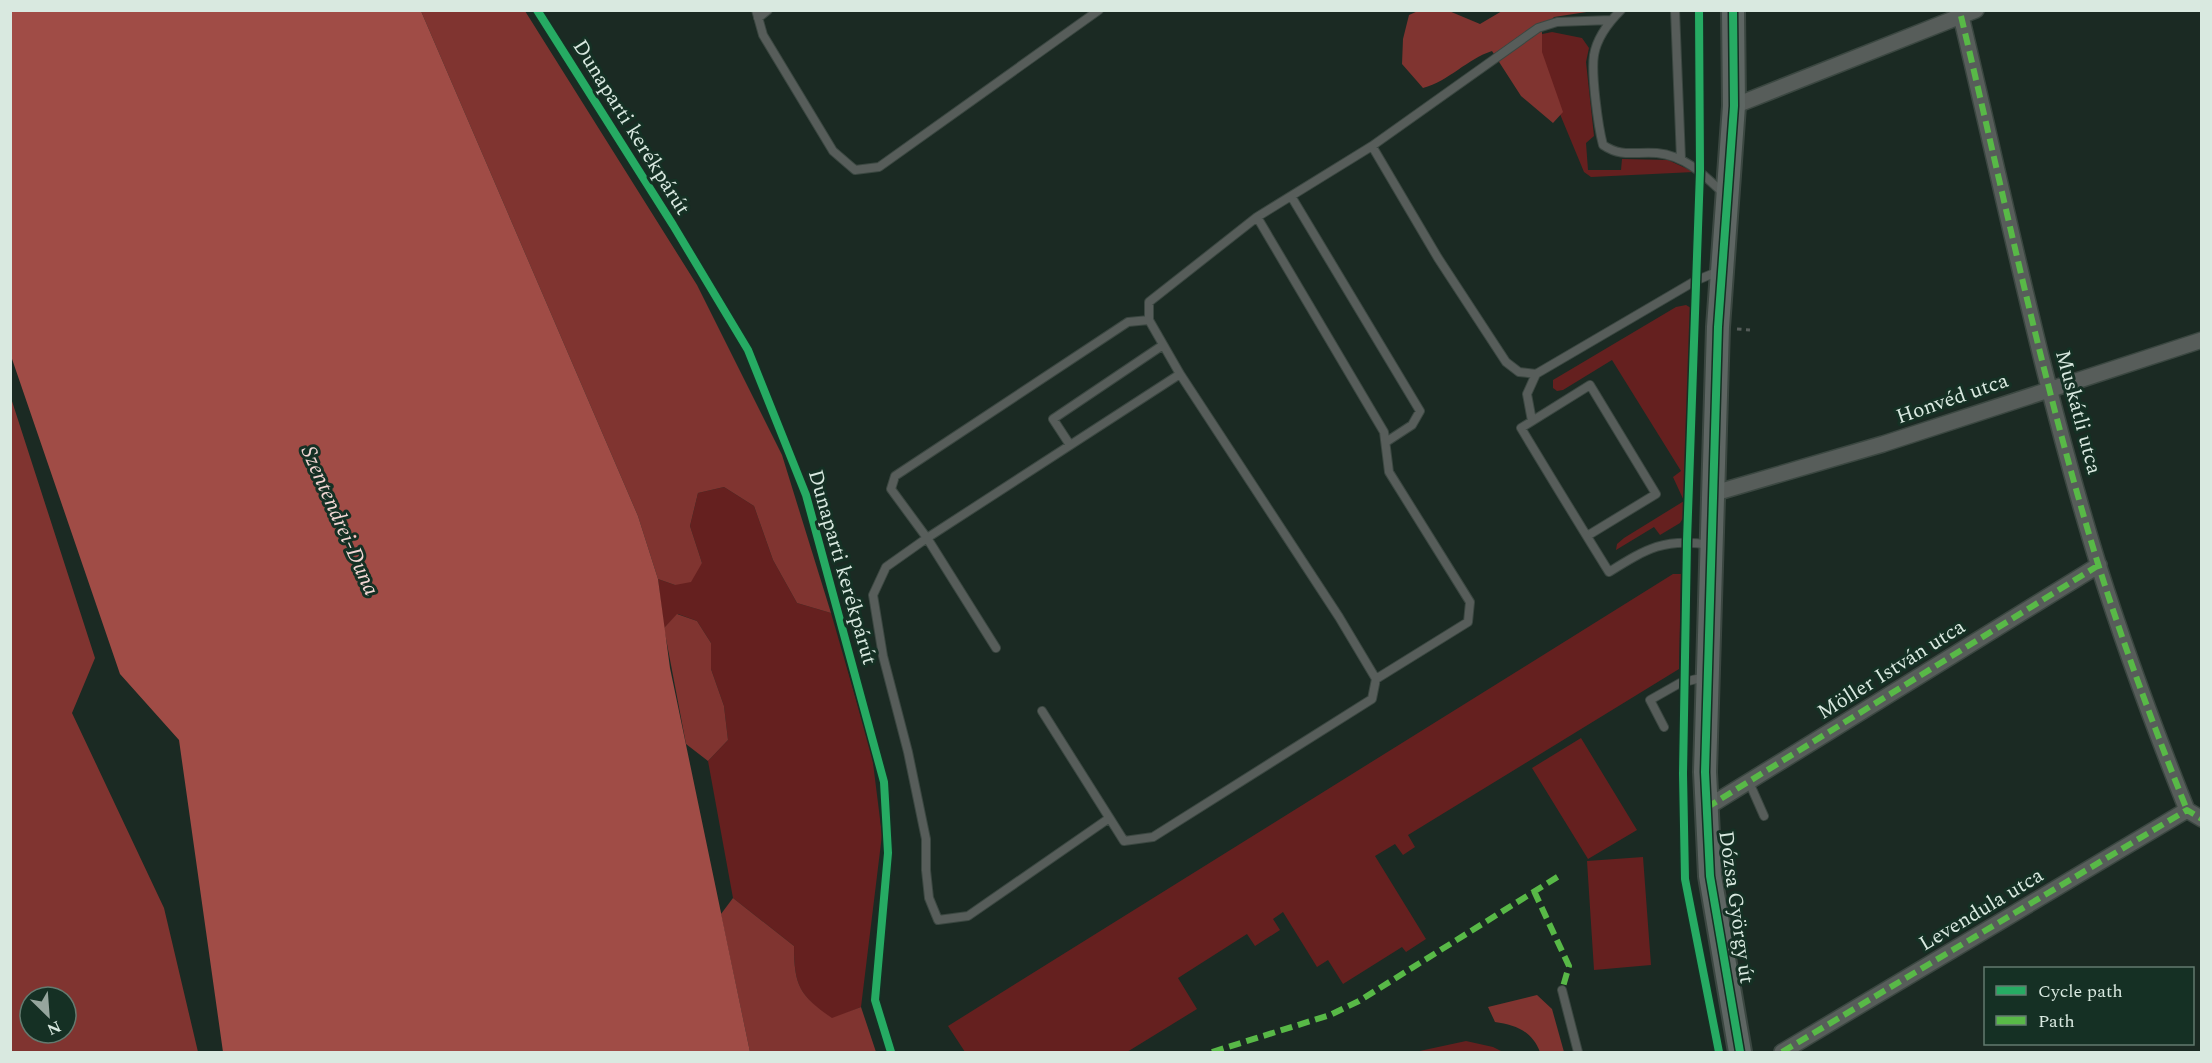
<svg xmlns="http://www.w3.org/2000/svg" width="2212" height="1063" viewBox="0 0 2212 1063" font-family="Spectral,serif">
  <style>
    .green { fill: #65201f }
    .forest { fill: #803430; fill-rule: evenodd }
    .water { fill: #a04c46 }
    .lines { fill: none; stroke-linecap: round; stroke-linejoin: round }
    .service-casing { stroke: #3b4741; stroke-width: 10 }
    .minor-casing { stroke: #3b4741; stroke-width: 18 }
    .primary-casing { stroke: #3b4741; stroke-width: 26 }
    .path { stroke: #555c59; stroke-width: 3; stroke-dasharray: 4.5 4.5; stroke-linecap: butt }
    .service { stroke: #575d5a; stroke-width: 8 }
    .minor { stroke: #575d5a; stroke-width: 15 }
    .primary { stroke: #5e6663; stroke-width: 22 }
    .quiet { stroke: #58b947; stroke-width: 6; stroke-dasharray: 12 6; stroke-linecap: butt }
    .cycleway-casing { stroke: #153024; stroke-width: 11 }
    .cycleway { stroke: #26ab63; stroke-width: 8 }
    .labels { text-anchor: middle; stroke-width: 6; stroke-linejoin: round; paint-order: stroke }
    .street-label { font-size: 21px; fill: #d9e9e0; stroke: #153024 }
    .water-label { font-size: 22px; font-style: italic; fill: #f2d7d4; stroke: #153024 }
  </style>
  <rect width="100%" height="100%" fill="#1b2a23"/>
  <path class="green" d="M1552,32L1582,38L1589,48L1586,62L1594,136L1586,143L1588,170H1621L1622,159L1668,160L1694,172L1591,177L1584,172L1528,37Z
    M1686,305L1691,308L1685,515L1680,523L1660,535L1654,527L1616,550L1617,544L1624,538L1684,501L1673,477L1681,471L1612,360L1563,390L1557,391L1553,388V380L1676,307Z
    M724,487L754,506L773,560L797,603L831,613L872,755L882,835L861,1007L832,1019C800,996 794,986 794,946L733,898L708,761L728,740L724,706L711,669V643L697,621L678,614L664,628L658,579L675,585L702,563L690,526L698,493Z
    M1673,574H1681L1679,669L1408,835L1415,847L1403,855L1395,844L1375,856L1426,939L1406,952L1402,947L1343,984L1328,960L1317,967L1283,912L1273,919L1280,930L1255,946L1247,934L1178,978L1197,1009L1127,1052H965L948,1026Z
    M1581,738L1637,830L1588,859L1532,768Z
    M1643,857L1651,965L1594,970L1587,861Z
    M1466,1041L1493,1047L1503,1052H1415Z"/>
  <path class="forest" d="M421,11H525L697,285L782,455L831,613L797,603L773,560L754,506L724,487L698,493L690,526L702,563L691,582L675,585L658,579L638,516Z
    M1418,11H1449L1480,24L1502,11H1593L1554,17L1542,31V52L1563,112L1553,123L1521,96L1492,51C1467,59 1449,81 1423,88L1402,64L1403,39L1409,15Z
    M10,395L95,658L72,713L164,908L198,1052H11ZM30,997H66V1033H30Z
    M677,614L697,621L711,643V669L724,706L728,740L708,761L686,744L664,628Z
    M733,898L794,946C794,986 800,996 832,1018L861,1007L876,1052H750L721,914Z
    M1537,995L1552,1009L1564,1052H1540C1532,1031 1516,1025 1495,1022L1488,1007Z"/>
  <path class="water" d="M10,11H421L638,516L658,579L670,668L750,1052H223L179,740L120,674L11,356Z"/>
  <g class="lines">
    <defs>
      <path id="service" d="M756,10L763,35L833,151L855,170L879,167L1099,10
        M1621,10C1609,22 1597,37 1594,55C1591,73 1598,126 1603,145C1622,158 1636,151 1657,153C1686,156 1704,175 1724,194
        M1675,10L1681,159
        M758,18L768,10
        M1372,146L1538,28L1557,22L1611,20
        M1291,196L1420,411L1412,425L1386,442
        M1257,217L1384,432L1389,472L1470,602L1468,622L1376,679
        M1532,421L1527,394L1536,374L1695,281L1719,271
        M1070,445L1053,419L1163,345
        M1587,536L1656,494L1590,385L1521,428C1550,476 1579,524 1609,572C1646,549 1665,537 1710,545
        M996,648L927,538L1180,374
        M1042,711L1124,841L1153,837L1372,699L1376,679L1339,617L1180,374L1149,320V302L1257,217L1372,146L1438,258L1506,362L1519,372L1536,374
        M1664,727L1650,700L1680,683L1705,677
        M1749,782L1764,816
        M1108,819L968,916L938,920L929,898L926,870V839L908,752L883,656L873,595L886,567L927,538L891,489L895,476L1128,322L1149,320
        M1562,990L1578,1052"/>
      <path id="minor" d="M1961,16C2005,200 2043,386 2099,567C2125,649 2155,730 2187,810
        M1734,106L1976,10
        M1715,493L1883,444L2202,340
        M1706,808L2099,565
        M1782,1052L2187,810L2202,819"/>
      <path id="primary" d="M1733,10L1734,106L1718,327L1705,772L1710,876L1740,1052"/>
    </defs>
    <use href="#service" class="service-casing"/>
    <use href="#minor" class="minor-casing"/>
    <use href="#primary" class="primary-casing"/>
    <path class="path" d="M1737,329L1750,330"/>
    <use href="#service" class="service"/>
    <use href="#minor" class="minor"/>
    <use href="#primary" class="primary"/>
    <path class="quiet" d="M1961,16C2005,200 2043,386 2099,567C2125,649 2155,730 2187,810
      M1706,808L2099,565
      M1534,891L1569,966L1562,990
      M1212,1052L1330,1015L1359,1001L1559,876
      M1782,1052L2187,810L2202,819"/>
    <defs>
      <path id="cycleway" d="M537,10L673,225L748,350L806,495L884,782L888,853L875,1000L891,1052
        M1699,10L1700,171L1687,541L1683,774L1685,879L1719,1052
        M1733,10L1734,106L1718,327L1705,772L1710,876L1740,1052"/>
    </defs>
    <use href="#cycleway" class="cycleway-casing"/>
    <use href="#cycleway" class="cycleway"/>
  </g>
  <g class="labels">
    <g class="street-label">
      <text transform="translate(632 127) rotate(58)" y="7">Dunaparti kerékpárút</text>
      <text transform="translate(1952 398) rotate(-19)" y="7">Honvéd utca</text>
      <text transform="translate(2079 412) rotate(75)" y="7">Muskátli utca</text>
      <text transform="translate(843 567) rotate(74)" y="7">Dunaparti kerékpárút</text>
      <text transform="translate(1891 669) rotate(-32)" y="7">Möller István utca</text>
      <text transform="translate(1737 907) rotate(82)" y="7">Dózsa György út</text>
      <text transform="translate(1981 909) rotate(-31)" y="7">Levendula utca</text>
    </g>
    <g class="water-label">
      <text transform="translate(341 520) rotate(66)" y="8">Szentendrei-Duna</text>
    </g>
  </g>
  <rect width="2212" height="1063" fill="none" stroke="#d9e9e0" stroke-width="24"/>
  <rect x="1984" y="967" width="210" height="78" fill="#153024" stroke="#637a6f" stroke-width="1.5"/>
  <rect x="1996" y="986" width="30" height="9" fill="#26ab63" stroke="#637a6f" stroke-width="1.5"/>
  <text x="2038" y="997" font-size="18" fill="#d9e9e0">Cycle path</text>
  <rect x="1996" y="1016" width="30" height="9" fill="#58b947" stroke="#637a6f" stroke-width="1.5"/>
  <text x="2038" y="1027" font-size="18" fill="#d9e9e0">Path</text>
  <g transform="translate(48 1015) rotate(155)"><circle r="28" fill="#153024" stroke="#637a6f" stroke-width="1.5"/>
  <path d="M0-4.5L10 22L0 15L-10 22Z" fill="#96a69e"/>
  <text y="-9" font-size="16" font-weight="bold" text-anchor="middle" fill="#d9e9e0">N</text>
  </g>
</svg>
